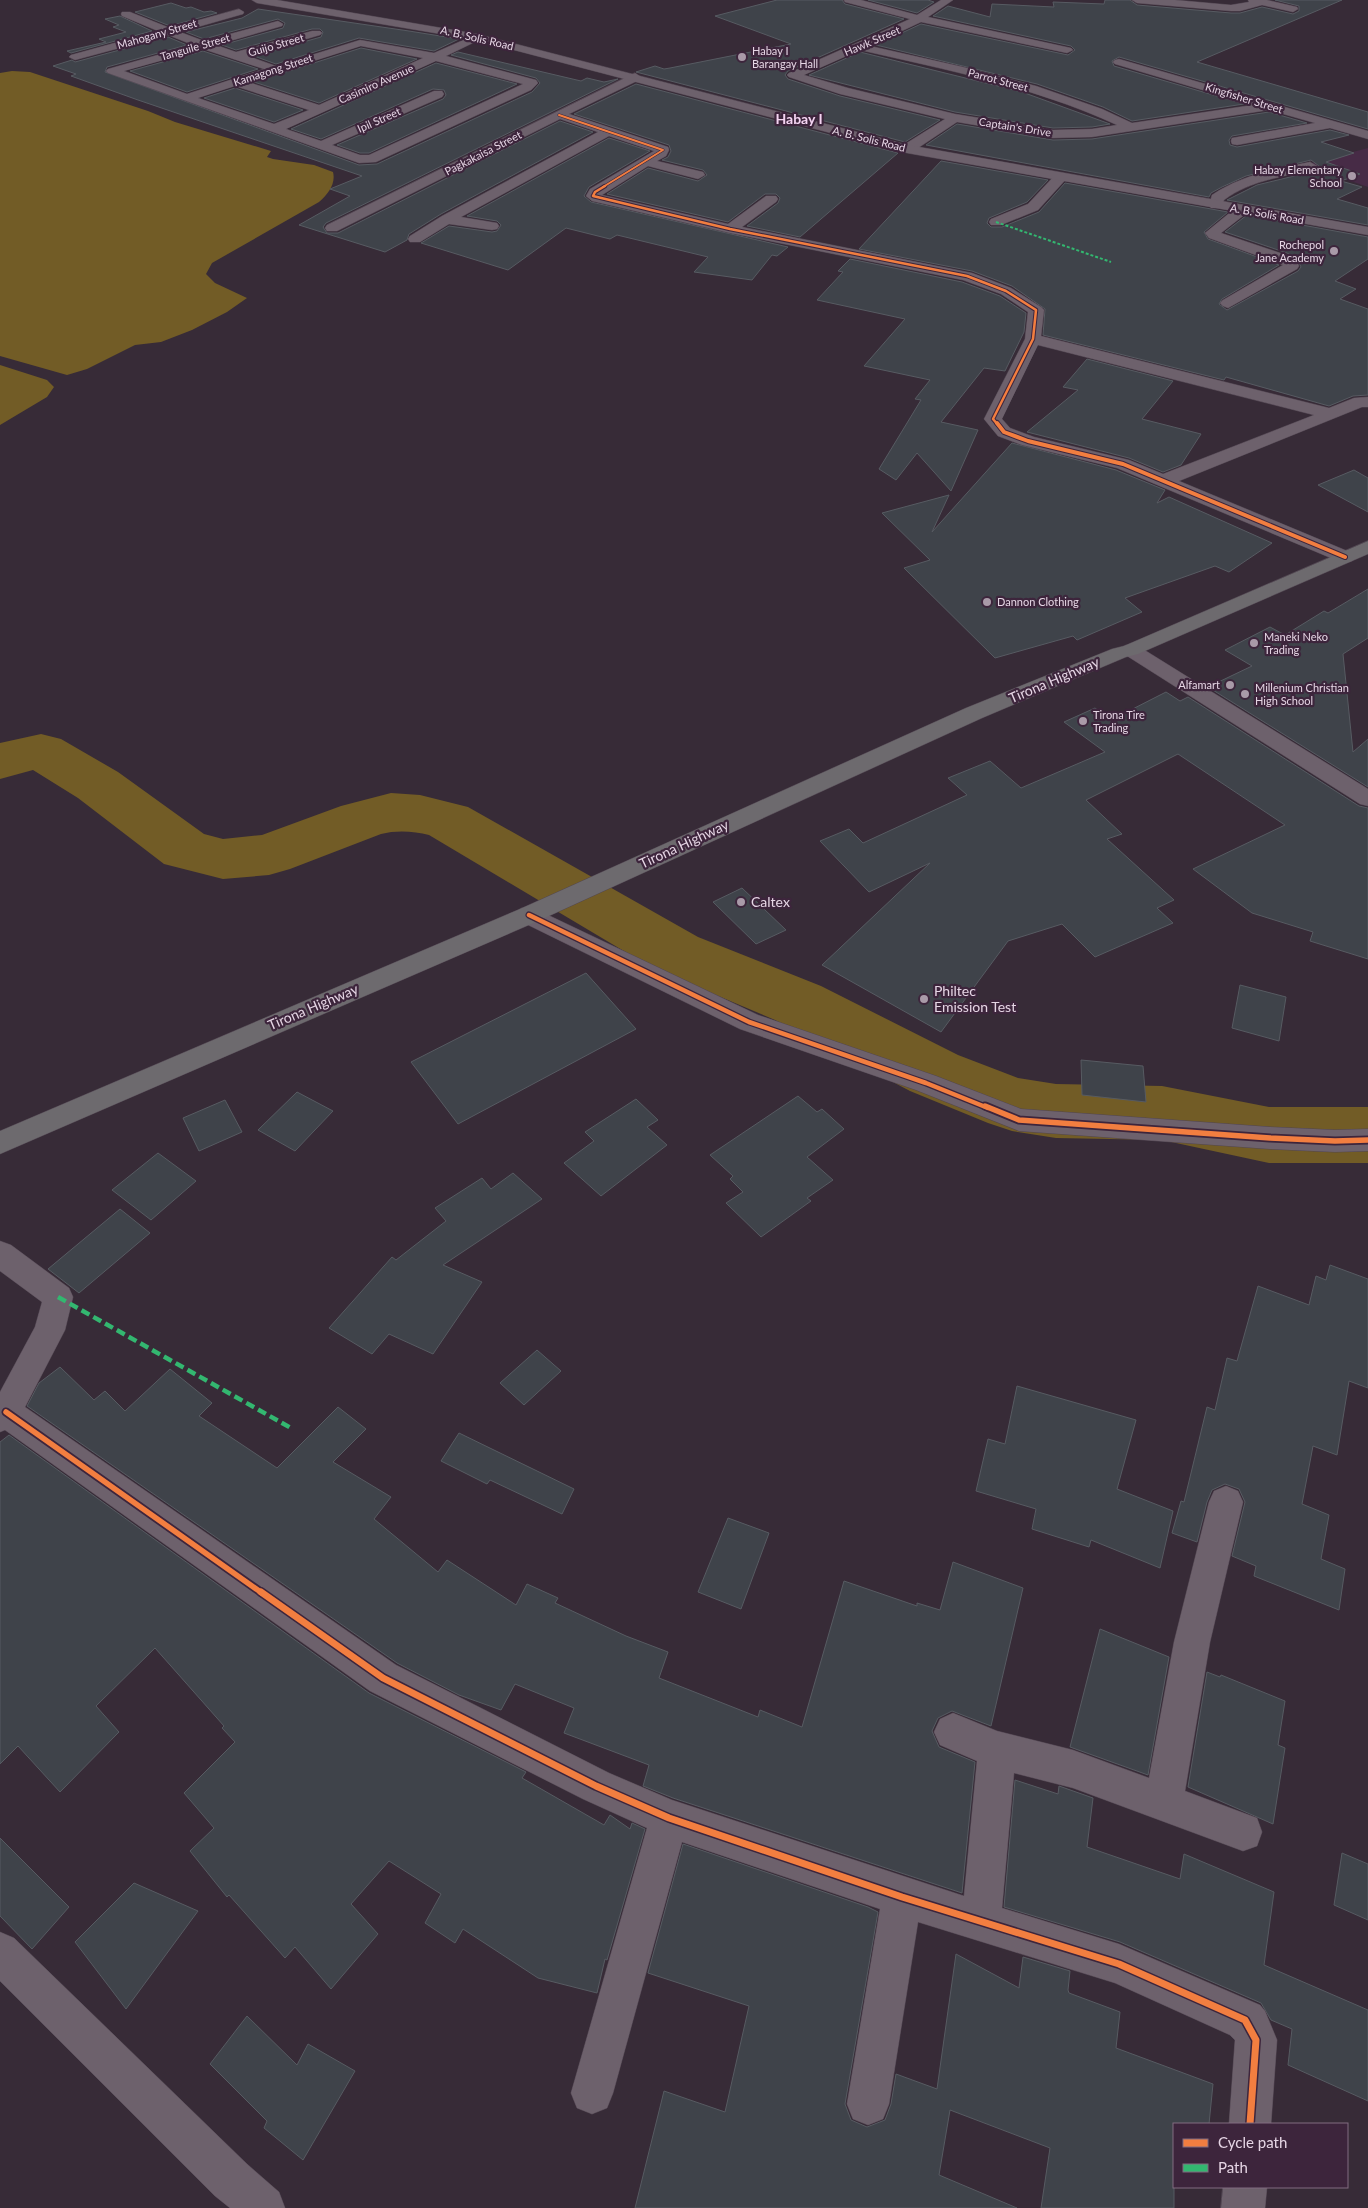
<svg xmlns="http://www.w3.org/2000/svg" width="1368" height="2208" viewBox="0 0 1368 2208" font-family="Lato,sans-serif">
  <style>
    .built { fill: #472b46 }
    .water { fill: #725c26 }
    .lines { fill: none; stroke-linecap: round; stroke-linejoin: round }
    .river { fill: #725c26; fill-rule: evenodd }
    .building { fill: #3f434a; stroke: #575b62 }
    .street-casing { stroke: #524652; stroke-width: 1 }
    .secondary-casing { stroke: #524652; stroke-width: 1 }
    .primary-casing { stroke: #524652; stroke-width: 1 }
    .street { fill: #6d616c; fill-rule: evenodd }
    .secondary { fill: #6d616c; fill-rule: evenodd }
    .primary { fill: #6d6a6e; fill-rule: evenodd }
    .quiet-far1 { stroke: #33b770; stroke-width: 2; stroke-dasharray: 3 2; stroke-linecap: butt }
    .quiet { stroke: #33b770; stroke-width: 4.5; stroke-dasharray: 9 4.5; stroke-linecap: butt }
    .cycleway-far5-casing { stroke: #3d253c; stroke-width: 3 }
    .cycleway-far4-casing { stroke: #3d253c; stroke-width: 4.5 }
    .cycleway-far3-casing { stroke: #3d253c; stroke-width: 6 }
    .cycleway-far2-casing { stroke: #3d253c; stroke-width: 7 }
    .cycleway-far1-casing { stroke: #3d253c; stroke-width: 9 }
    .cycleway-casing { stroke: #3d253c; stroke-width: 10 }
    .cycleway-far5 { stroke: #f27e40; stroke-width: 2 }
    .cycleway-far4 { stroke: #f27e40; stroke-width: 2.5 }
    .cycleway-far3 { stroke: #f27e40; stroke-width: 4 }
    .cycleway-far2 { stroke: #f27e40; stroke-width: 4.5 }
    .cycleway-far1 { stroke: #f27e40; stroke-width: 5.5 }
    .cycleway { stroke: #f27e40; stroke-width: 7 }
    .poi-dot { fill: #a99aa8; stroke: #3d253c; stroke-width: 2 }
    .labels { text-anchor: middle; stroke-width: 4.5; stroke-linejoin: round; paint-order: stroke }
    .far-street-label { font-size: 11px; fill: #e6d6e5; stroke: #3d253c }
    .far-poi-label { font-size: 11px; fill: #e6d6e5; stroke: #3d253c; text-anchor: start }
    .far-quarter-label { font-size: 14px; font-weight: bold; fill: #f4d4f2; stroke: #3d253c }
    .street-label { font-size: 14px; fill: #e6d6e5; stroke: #3d253c }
    .poi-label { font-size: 14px; fill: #e6d6e5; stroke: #3d253c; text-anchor: start }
  </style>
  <rect width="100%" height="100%" fill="#372b37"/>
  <path class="built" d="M1368,148V187L1304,165Z"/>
  <path class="water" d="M12,71L30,72L148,111L175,122L271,151L267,157L273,159L314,165L333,172C336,184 328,194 319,202L212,263L206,274L215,283L247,298L227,312L192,330L161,342L135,345L87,369L67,375L0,356V73Z
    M0,365L47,380L54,387L47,397L0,425Z"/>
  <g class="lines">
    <path class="river" d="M41,734L61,739L118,772L204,834L223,839L262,835L341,806L391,793L420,795L468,807L698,937L821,986L958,1055L1018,1078L1056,1084L1162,1086L1269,1107H1368V1163H1269L1162,1140L1056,1138L1012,1131L988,1123L910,1091L775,1020L654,969L429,835C414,831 396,830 381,834L290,869L269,875L223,879L164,864L78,798L33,770L0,779V743Z"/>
  </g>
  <path class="building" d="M777,0H842L845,4L904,19L788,71L785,75L788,79L840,96L940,120L905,142L636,72L655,66L664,69L670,68L791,44L715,16Z
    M868,0H928L934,2L917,13Z
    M1105,0H1130L1137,5L1231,13H1240L1262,7L1293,14L1299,11V6L1275,0H1342L1197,62L1368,112V129L1119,57L1112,61L1114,66L1244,104L1132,121L1103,107L1037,84L876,45L921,24L1068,55L1075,50L1071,46L933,16L948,6L990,17L992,4L1054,7L1053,2L1104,4Z
    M171,3L186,8L191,7L204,12L211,11L217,13L170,26L135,12Z
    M258,9L409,31L459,39L434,51L359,38L276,64L254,56L321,37L323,32L320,29H312L236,50L222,45L283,28L285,23L278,19L204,39L186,32L242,18Z
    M120,16L152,31L71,53L67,51L106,42L99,39L126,32L113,27L119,25L105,19Z
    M168,37L187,45L107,67L105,72L359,165L377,164L532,92L540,83L536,78L451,55L458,52L581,81L587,78L604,82L618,79L326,223L323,227L327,233H338L560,121L593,132L441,214L409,234L407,240L385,252L299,225L350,196L330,189L362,176L138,100L71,76L76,74L53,66L72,60L75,62Z
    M361,48L417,59L319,103L254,82Z
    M203,51L258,69L187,92L130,71Z
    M860,52L1022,92L1110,124L1092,127L1053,128L955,112L809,75Z
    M436,63L517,84L369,153H360L337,145L443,99L446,95L444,90L433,89L321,139L291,129Z
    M636,84L898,153L800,237L747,226L778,203L780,198L776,194H765L728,222L607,194L648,168L698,181L707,175L703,170L662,160L668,157L671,151L669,145L574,114Z
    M235,88L303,110L274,122L204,98Z
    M1269,112L1307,123L1232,136L1229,140L1230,145L1237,147L1330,130L1349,135L1321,142L1354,153L1326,162L1360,174L1341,181L1362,187L1337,199L1368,208V225L1227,200L1257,185L1315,171L1319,166L1311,160L1246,176L1222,187L1211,193L1209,197L926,145L957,124L1053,140L1092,139Z
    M609,138L650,151L589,187L584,196L591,202L788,247L777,256L772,255L752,280L694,272L708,257L617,235L610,239L566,228L508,270L421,243L449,226L492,232L497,231L501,225L497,221L467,216Z
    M941,161L1048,180L1027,202L989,218L987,223L991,227H1002L1039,212L1065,183L1228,212L1204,232L1208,239L1279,265L1222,299L1219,304L1227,310L1298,271L1301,267L1297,258L1287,253L1225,232L1247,215L1368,237V259L1335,281L1356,289L1340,299L1368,309V395L1353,396L1329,406L1226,377L1224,380L1043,335L1045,309L1012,286L972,271L859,249Z
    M850,259L962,282L1000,296L1026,313L1024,332L1005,371L984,368L941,422L978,430L951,491L917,453L896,480L879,469L921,400L915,399L930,380L864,366L905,319L817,300L843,272L838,271Z
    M1087,359L1173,381L1142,419L1201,434L1181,465L1163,472L1129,458L1027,432L1078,390L1063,387Z
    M1012,443L1116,470L1165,490L1157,503L1169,497L1272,543L1229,572L1215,566L1125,598L1142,612L1077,640L1073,636L995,658L904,568L930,560L882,513L949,495L932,532Z
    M1354,470L1368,478V512L1318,485Z
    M1368,589V638L1343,654L1353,752L1368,739V787L1208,687L1252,666L1225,650L1270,627L1285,635L1324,611L1328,613Z
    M1166,692L1180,701L1188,697L1359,806L1368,808V959L1310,941L1313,932L1252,913L1193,869L1285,825L1178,754L1086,800L1122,834L1107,839L1174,900L1157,908L1173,923L1095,957L1062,924L1008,941L941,1032L822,965L930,863L869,892L820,841L849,829L863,843L967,795L948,778L990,761L1021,788L1105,752L1064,722L1095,708L1111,720Z
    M742,888L786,930L756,944L713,902Z
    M586,973L636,1029L458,1124L411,1062Z
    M1240,985L1286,997L1279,1041L1232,1028Z
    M1081,1060L1143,1066L1146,1102L1082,1095Z
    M297,1092L333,1111L295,1151L258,1130Z
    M798,1096L817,1112L822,1109L844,1129L807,1157L833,1180L807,1198L811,1201L761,1237L726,1203L743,1192L730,1179L733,1176L710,1155Z
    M636,1099L658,1120L647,1127L667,1145L601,1196L564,1163L594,1141L585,1132Z
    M225,1100L242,1132L199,1151L183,1118Z
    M158,1153L196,1181L151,1220L112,1190Z
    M513,1173L542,1199L443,1265L482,1282L433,1354L389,1334L372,1354L329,1328L392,1257L396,1260L446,1221L435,1208L482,1178L491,1189Z
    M120,1209L150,1233L79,1293L48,1269Z
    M1330,1265L1368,1279V1388L1349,1381L1337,1455L1313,1446L1302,1504L1329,1515L1321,1559L1345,1569L1339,1610L1254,1576L1256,1566L1232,1556L1245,1502L1239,1489L1225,1484L1212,1490L1207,1502L1197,1542L1172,1533L1181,1501L1184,1502L1207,1407L1215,1410L1227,1358L1237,1361L1258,1286L1309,1305L1316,1276L1326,1280Z
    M537,1350L561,1371L524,1405L500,1383Z
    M60,1367L94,1400L105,1391L125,1411L170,1369L212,1403L199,1416L277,1468L338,1407L366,1429L333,1462L391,1497L374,1519L438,1572L447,1560L516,1605L527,1584L558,1598L555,1603L626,1636L668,1652L659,1678L758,1717L760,1710L802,1727L844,1581L917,1606V1603L940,1610L953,1562L1023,1588L991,1726L952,1711L938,1718L932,1731L939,1747L975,1762L962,1893L673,1798L643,1786L649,1765L564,1733L574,1708L515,1684L501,1710L459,1695L397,1663L27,1406L39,1383Z
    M1017,1386L1136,1420L1117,1489L1173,1511L1160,1568L1091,1540L1089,1547L1032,1529L1036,1509L976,1491L988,1439L1005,1444Z
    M459,1433L574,1489L562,1514L490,1480L487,1484L441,1461Z
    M9,1435L369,1693L526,1772L522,1778L604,1825L610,1815L630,1829L632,1823L645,1829L607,1960L605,1959L597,1993L538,1978L463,1929L455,1943L425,1923L441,1894L389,1861L351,1904L378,1934L331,1989L295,1947L285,1958L229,1895L227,1897L190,1851L214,1828L184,1793L235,1742L222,1728L224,1726L155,1648L96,1706L119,1732L60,1792L18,1746L0,1764V1442Z
    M728,1518L769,1533L741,1609L698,1592Z
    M1100,1629L1169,1657L1148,1775L1070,1747Z
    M1207,1672L1220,1677L1221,1675L1285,1701L1278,1745L1285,1748L1273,1824L1188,1787Z
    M1015,1780L1058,1794L1059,1786L1093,1798L1087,1847L1180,1879L1184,1854L1274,1892L1264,1965L1368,2010V2101L1288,2065L1292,2029L1271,2020L1261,2003L1120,1942L1004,1907Z
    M0,1838L69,1907L32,1949L0,1916Z
    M683,1844L868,1907L878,1912L845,2104L851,2120L867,2127L885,2120L891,2104L896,2074L937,2089L956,1954L1019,1988L1023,1957L1070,1971L1068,1990L1069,1993L1120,2012L1116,2048L1213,2084L1209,2124H1174V2208H1041L1050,2148L950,2110L939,2175L1017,2208H635L664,2091L725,2112L749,2006L648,1973Z
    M1342,1853L1368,1864V1920L1334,1905Z
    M134,1883L198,1911L126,2009L75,1942Z
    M247,2016L297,2065L308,2044L355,2071L303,2160L264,2128L267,2121L210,2064Z"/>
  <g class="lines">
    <defs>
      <path id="street" d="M844,0H861L917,15L941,0H953L928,17L1071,48L1073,50L1067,53L921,22L870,46L963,67L1036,86L1102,109L1132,123L1253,105L1115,64L1113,62L1115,60L1119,59L1368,131V139L1330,128L1237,145L1232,144L1231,141L1232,138L1315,123L1269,110L1092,137L1053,138L957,122L912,152H902L901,149L902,146L945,119L840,94L789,77L787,75L789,73L910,19L845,2ZM860,50C947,70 1035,87 1117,125L1092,129L1053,130L955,114L848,88L804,75Z
        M1132,0H1175L1231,5L1249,2L1248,0H1267L1297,7L1298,9L1293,12L1262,5L1240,11H1231L1137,3Z
        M239,9L244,12L243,14L180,32L204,41L278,21L283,24L282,26L216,45L236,52L312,31H320L322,33L320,35L248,56L276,66L360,40L434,53L477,34L481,35L483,37L481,39L446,56L536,80L538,83L531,90L376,162L359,163L108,73L106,71L108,69L193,45L168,35L75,60L69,57L71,55L158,31L122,16L121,14L122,12H130L170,28ZM361,46L423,58L319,105L248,82ZM203,49L264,69L187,94L124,71ZM436,61L523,84L369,155H360L332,145L442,97L444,94L442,91H434L321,141L286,129ZM235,86L309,110L274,124L198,98Z
        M635,73L641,77L639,80L569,114L668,147L669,150L666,156L657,161L703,172L705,175L698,179L648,166L602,195L728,224L766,196H776L778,199L776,202L742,227L972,273L1011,288L1041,307L1044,310L1041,336L1329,408L1354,398L1368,397V407H1362L1179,481L1352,553L1355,557L1352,561L1345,563L1338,561L1117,468L1022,445L998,436L984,419L1025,339L1028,312L1001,294L963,280L730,233L592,201L586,196L590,189L654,151L609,136L461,217L497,223L499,226L497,229L492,230L449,224L420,242H410L408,239L410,236L442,216L598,132L560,119L337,231H327L325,228L327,225ZM1038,345L1314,415L1163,474L1129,460L1034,437L1010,428L1002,419Z
        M1310,162L1317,166L1315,169C1283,177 1251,180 1224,200L1221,208H1211L1209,205L1212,195C1241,175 1276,169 1310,162Z
        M1061,173L1068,177L1038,210L1001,225H991L989,222L991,219L1028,204L1056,174Z
        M1243,205L1250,209L1248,212L1221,233L1286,255L1296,260L1299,266L1297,269L1228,308L1223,306L1220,303L1223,300L1283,265L1209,238L1205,233L1238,206Z
        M1131,644L1138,646L1368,789V806L1360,804L1124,654L1121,650L1124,646Z
        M529,906L758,1015L936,1076L1021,1109L1270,1127L1335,1130L1368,1129V1151L1335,1152L1270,1149L1019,1131L916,1090L740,1029L520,921L517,915L520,909Z
        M0,1241L11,1245L69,1288L73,1297L65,1330L25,1407L396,1665L609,1773L672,1800L964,1896L977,1761L940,1745L934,1732L940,1719L953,1713L997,1731L1073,1750L1149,1778L1174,1642L1209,1502L1214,1491L1226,1486L1238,1491L1243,1502L1210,1642L1185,1791L1257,1818L1262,1832L1257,1846L1243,1851L1073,1788L1014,1773L1002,1908L1119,1944L1260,2005L1265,2011L1277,2040L1271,2124H1229L1235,2040L1230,2035L1115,1983L918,1922L889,2104L883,2119L868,2125L853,2119L847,2104L880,1909L682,1842L613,2093L607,2108L592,2114L577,2108L571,2093L647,1828L583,1799L370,1691L5,1430L0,1432V1392L35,1327L42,1302L0,1271Z
        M0,1932L14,1938L247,2164L279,2192L285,2208H230L215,2196L0,1981Z
        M1223,2187H1267L1265,2208H1221Z"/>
      <path id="secondary" d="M252,0H277L477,34L908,145L1368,227V235L907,153L476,40L257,3Z"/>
      <path id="primary" d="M1368,541V554L1138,654L1126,657L982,718L538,921L0,1154V1131L520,909L966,708L1112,649L1124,646Z"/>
    </defs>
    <use href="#street" class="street-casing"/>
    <use href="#secondary" class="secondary-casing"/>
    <use href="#primary" class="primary-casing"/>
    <use href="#street" class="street"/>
    <use href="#secondary" class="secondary"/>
    <use href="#primary" class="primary"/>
    <path class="quiet-far1" d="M996,222L1111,262"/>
    <path class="quiet" d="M58,1297L291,1428"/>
    <defs>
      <path id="cycleway-far5" d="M559,115L663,150L603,187"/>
      <path id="cycleway-far4" d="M605,186L595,192L593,196L730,229L967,276L1006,291L1036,310L1033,339L993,419L998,425"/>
      <path id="cycleway-far3" d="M997,423L1004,432L1028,441L1123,464L1345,557"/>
      <path id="cycleway-far2" d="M529,915L749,1022L926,1083L988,1108"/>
      <path id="cycleway-far1" d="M985,1106L1019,1120L1270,1138L1335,1141L1368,1140
        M6,1412L262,1593"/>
      <path id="cycleway" d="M261,1592L383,1678L596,1786L669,1818L902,1897L1119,1964L1245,2020L1256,2040L1250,2124"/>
    </defs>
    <use href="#cycleway-far5" class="cycleway-far5-casing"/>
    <use href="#cycleway-far4" class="cycleway-far4-casing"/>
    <use href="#cycleway-far3" class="cycleway-far3-casing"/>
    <use href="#cycleway-far2" class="cycleway-far2-casing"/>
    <use href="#cycleway-far1" class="cycleway-far1-casing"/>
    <use href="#cycleway" class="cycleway-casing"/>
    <use href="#cycleway-far5" class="cycleway-far5"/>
    <use href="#cycleway-far4" class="cycleway-far4"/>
    <use href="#cycleway-far3" class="cycleway-far3"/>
    <use href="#cycleway-far2" class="cycleway-far2"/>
    <use href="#cycleway-far1" class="cycleway-far1"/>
    <use href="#cycleway" class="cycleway"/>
  </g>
  <g class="poi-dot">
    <circle cx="742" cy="57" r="5"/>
    <circle cx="1352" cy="176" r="5"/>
    <circle cx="1334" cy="251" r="5"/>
    <circle cx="987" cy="602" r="5"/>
    <circle cx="1254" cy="643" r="5"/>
    <circle cx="1230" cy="685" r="5"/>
    <circle cx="1245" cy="694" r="5"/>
    <circle cx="1083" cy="721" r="5"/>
    <circle cx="741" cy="902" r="5"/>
    <circle cx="924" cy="999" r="5"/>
  </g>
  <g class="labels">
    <g class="far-street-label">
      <text transform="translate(157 34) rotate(-16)" y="4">Mahogany Street</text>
      <text transform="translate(477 38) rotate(13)" y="4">A. B. Solis Road</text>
      <text transform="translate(872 41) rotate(-23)" y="4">Hawk Street</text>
      <text transform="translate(276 45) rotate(-16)" y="4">Guijo Street</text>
      <text transform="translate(195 47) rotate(-16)" y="4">Tanguile Street</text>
      <text transform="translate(273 70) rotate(-18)" y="4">Kamagong Street</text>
      <text transform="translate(998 80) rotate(15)" y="4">Parrot Street</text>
      <text transform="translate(376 84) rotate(-24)" y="4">Casimiro Avenue</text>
      <text transform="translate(1244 98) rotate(17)" y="4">Kingfisher Street</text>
      <text transform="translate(379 120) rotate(-24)" y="4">Ipil Street</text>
      <text transform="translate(1015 127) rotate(9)" y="4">Captain's Drive</text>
      <text transform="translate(869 139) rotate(14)" y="4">A. B. Solis Road</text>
      <text transform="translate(483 153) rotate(-27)" y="4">Pagkakaisa Street</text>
      <text transform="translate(1267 214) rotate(10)" y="4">A. B. Solis Road</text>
    </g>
    <g class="far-poi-label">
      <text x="752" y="55">Habay I<tspan x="752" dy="13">Barangay Hall</tspan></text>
      <text x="1342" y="174" text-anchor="end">Habay Elementary<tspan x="1342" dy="13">School</tspan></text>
      <text x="1324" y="249" text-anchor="end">Rochepol<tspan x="1324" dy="13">Jane Academy</tspan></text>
      <text x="997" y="606">Dannon Clothing</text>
      <text x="1264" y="641">Maneki Neko<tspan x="1264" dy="13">Trading</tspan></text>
      <text x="1220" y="689" text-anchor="end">Alfamart</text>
      <text x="1255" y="692">Millenium Christian<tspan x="1255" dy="13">High School</tspan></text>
      <text x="1093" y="719">Tirona Tire<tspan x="1093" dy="13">Trading</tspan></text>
    </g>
    <g class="far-quarter-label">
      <text x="799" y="124">Habay I</text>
    </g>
    <g class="street-label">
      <text transform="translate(1054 680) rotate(-23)" y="5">Tirona Highway</text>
      <text transform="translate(684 844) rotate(-25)" y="5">Tirona Highway</text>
      <text transform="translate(313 1007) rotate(-23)" y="5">Tirona Highway</text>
    </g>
    <g class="poi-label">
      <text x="751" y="907">Caltex</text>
      <text x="934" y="996">Philtec<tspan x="934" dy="16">Emission Test</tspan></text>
    </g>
  </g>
  <rect x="1173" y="2123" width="175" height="65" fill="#3d253c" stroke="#816c80"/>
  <rect x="1183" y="2139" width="25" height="8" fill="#f27e40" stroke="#816c80"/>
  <text x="1218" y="2148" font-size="15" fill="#e6d6e5">Cycle path</text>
  <rect x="1183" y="2164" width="25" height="8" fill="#33b770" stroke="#816c80"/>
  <text x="1218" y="2173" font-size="15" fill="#e6d6e5">Path</text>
</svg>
